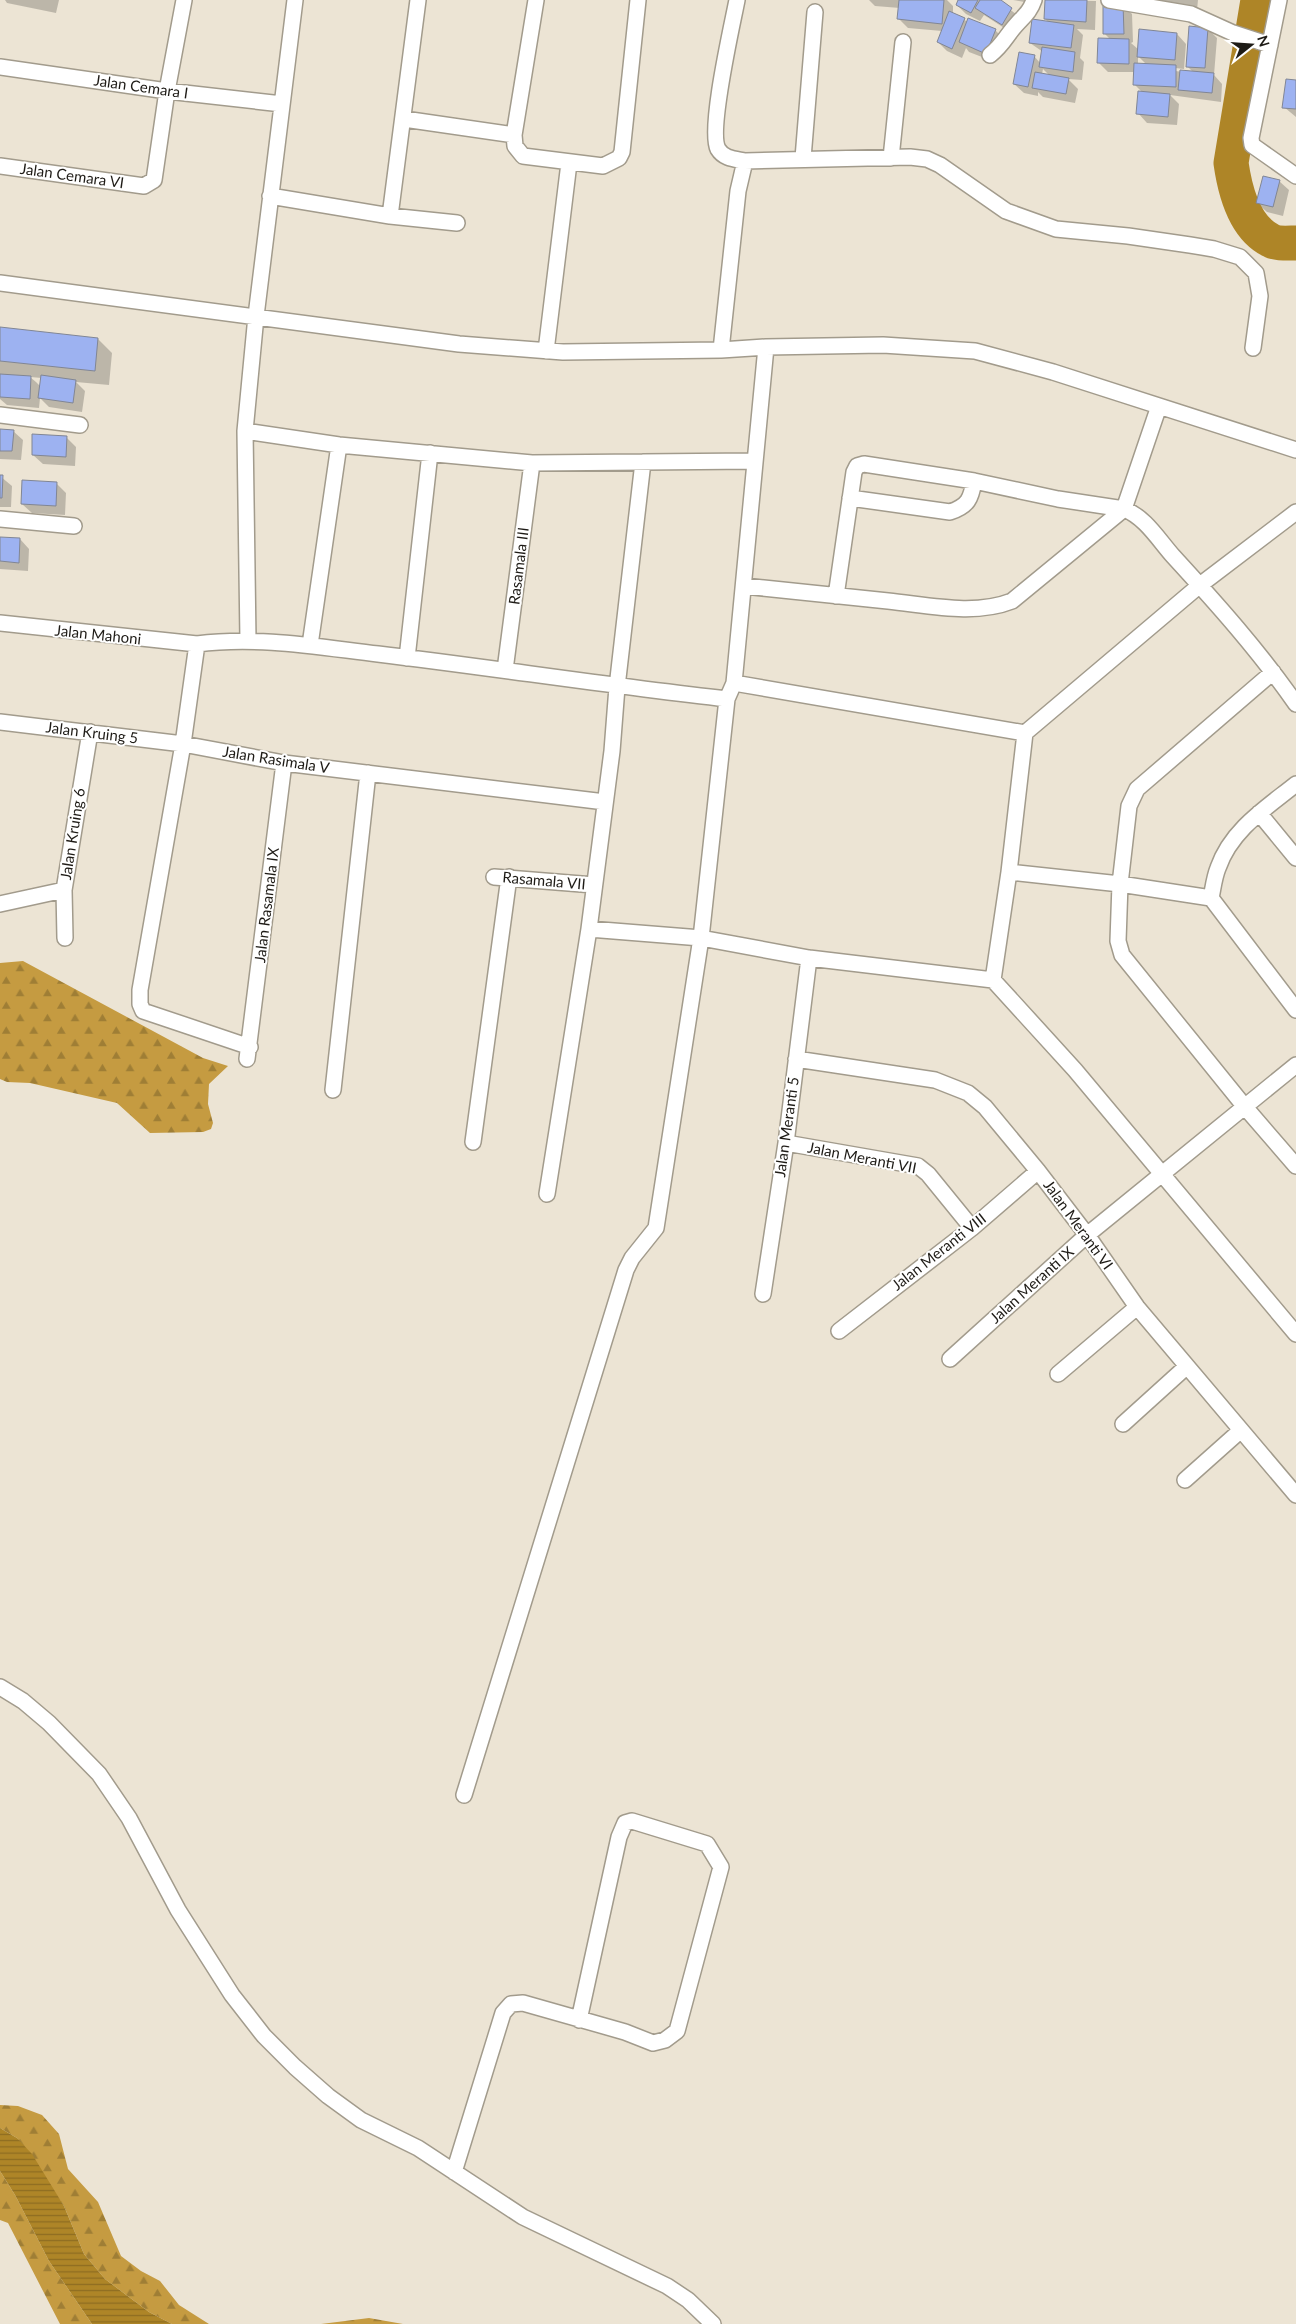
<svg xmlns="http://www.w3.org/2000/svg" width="1296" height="2324" viewBox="0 0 1296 2324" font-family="Lato,sans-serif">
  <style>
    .forest { fill: url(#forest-firs) }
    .water { fill: url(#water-rules) }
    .shadow { fill: #0003; fill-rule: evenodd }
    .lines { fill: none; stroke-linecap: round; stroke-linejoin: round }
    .river { stroke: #ae8527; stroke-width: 35 }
    .building { fill: #9db2f1; stroke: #818694 }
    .minor-casing { stroke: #a29b8c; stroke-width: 18 }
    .minor { stroke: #fff; stroke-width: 15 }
    .labels { text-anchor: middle; stroke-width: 4; stroke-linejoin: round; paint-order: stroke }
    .street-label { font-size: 15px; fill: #1e1b16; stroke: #fff }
  </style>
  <defs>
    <pattern id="forest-firs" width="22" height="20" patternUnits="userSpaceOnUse" patternTransform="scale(1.25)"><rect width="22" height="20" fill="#c59b41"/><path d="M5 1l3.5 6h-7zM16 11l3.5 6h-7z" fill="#9f7e35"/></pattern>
    <pattern id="water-rules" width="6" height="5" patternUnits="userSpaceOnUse" patternTransform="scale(1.25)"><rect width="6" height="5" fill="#ae8527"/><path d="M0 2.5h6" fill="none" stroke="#8d6c21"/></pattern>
  </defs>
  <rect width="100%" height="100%" fill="#ece4d4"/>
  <path class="forest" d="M23,961L203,1058L228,1066L209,1084L208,1104L213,1123L211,1129L203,1132L150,1133L117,1103L30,1083L7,1082L0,1079V963Z
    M0,2105L18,2106L42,2115L59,2134L68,2169L98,2202L121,2256L141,2271L160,2281L179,2305L209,2324H172L149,2312L105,2279L84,2254L64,2206L17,2138L0,2128Z
    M0,2171L15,2195L49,2261L92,2324H60L8,2223L0,2220Z
    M369,2318L403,2324H321Z"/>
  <path class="water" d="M0,2128L17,2138L32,2154L64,2206L84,2254L105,2279L149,2312L172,2324H92L49,2261L15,2195L0,2171Z"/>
  <path class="shadow" d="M5,0H59L56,13L7,3Z
    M869,0H947L953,6V14L968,22L995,30L1004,39L995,62L969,52L966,48L962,58L947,51L938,42L942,31L908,28L899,19L900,8L875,6Z
    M959,0H998L1021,18L1012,33L984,15L980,21L966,14L957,5Z
    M1013,0H1037L1036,4Z
    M1046,0L1096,1L1095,30L1077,29L1083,35L1080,58L1084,62L1082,80L1068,79L1078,89L1075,103L1043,97L1038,92V96L1024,93L1014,84L1034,56L1041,64L1043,52L1030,43L1049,23L1045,19ZM1043,69L1050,76L1042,74Z
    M1151,0H1198L1197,10Z
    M1123,5L1132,14L1133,42L1131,43L1139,50L1177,34L1186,44L1184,69L1175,68V71L1194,73L1187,66L1208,29L1217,38L1214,75L1222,84L1221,102L1170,95L1179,104L1177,125L1147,123L1138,113L1142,92L1134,84L1135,72H1108L1099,63L1110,39L1105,34ZM1138,56L1147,65H1138Z
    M1296,82V117L1284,107Z
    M1279,181L1289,190L1283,216L1267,212L1257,203Z
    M0,328L98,339L112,353L109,385L76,382L85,391L82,412L49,407L40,398L39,408L7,405L0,399ZM30,377L42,378L41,387L36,382Z
    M0,430L13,431L23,440L21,460L0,459Z
    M66,437L76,447L75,466L43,464L33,455Z
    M0,476L12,486L11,507H0Z
    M56,483L66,493L65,515L32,513L22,504Z
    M0,538L20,539L29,549L28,571L0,569Z"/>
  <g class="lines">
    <path class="river" d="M1258,0L1231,163C1235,191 1244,228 1272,241C1278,244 1289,243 1296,243"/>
  </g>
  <path class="building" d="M899,0H944L942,24L897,19Z
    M958,0H978L971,13L956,5Z
    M980,0H1001L1012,8L1002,25L975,8Z
    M1045,0H1087L1086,22L1044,19Z
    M1123,3L1124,34H1103V4Z
    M949,11L965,18L952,49L937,42Z
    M968,18L996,29L986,54L959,42Z
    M1032,19L1074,25L1071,48L1029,43Z
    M1189,26L1208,28L1205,68L1186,67Z
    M1139,29L1177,33L1175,60L1137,57Z
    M1098,38L1129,39V64L1097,63Z
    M1042,47L1075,52L1073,72L1039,67Z
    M1019,52L1035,55L1028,87L1013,84Z
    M1134,63L1176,65V87L1133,85Z
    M1180,70L1214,73L1212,93L1178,90Z
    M1035,72L1069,78L1066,94L1032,88Z
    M1286,79L1296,80V109L1282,108Z
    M1138,91L1170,94L1168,117L1136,114Z
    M1263,176L1280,180L1273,207L1256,203Z
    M0,327L98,338L95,371L0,361Z
    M0,374L31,376L30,399L0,397Z
    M41,375L76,380L73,403L38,398Z
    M0,429L14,430L12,451H0Z
    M32,434L67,436L66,457L32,455Z
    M0,475H3L2,498H0Z
    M22,480L57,482L56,506L21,504Z
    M0,537L20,538L19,563L0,561Z"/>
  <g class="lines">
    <defs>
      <path id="minor" d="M536,0L514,135L515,146L523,156L603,166L619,158L622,152L638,0
        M1109,0L1191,14L1233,33L1270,45
        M1279,0L1251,138L1252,145L1296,176
        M990,55C1003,45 1006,36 1016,25C1024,16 1030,12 1034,0
        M0,67L167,91L282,104
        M404,119L514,135
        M803,158L815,12
        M891,158L903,42
        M745,161L910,157L927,159L940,165L1006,211L1056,229L1128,236L1190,245L1214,249L1240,257L1256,273L1260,296L1253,348
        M0,166L144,186L154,180L167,91L184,0
        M270,196L390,216L457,223
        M390,216L418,0
        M0,283L459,344L563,352L721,350L766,347L883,345L975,351L1053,372L1296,450
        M766,347L734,683L727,699L701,938L809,958L993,980L1075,1070L1296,1334
        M721,350L738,191L745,161C735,159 724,159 718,149C708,130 732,26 737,0
        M546,351L569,163
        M1159,406L1124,509C1145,517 1158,539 1173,556C1217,604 1259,651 1296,704
        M0,415L80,425
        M245,431L339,445L532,463L754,461
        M850,498L950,512C968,506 971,499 974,481
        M0,519L74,526
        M744,586C792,591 840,596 888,601C928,605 974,616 1012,601L1124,509L1058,499L974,481L864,464L857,466L854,472L836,596
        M0,623L197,644
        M248,640L245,431L256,316L295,0
        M310,645L339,445
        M407,658L430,453
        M505,670L532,463
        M1273,672L1137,789L1129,806L1120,884L1118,941L1122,955L1245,1107L1296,1166
        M734,683L1025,733
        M0,722L183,744L284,763L605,802
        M1259,813L1296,858
        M1009,872L1120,884L1211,898L1296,1010
        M494,877L594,885
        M1211,898C1213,889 1214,878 1218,868C1231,830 1266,808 1296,784
        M0,904L64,890
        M65,938L64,890L90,732
        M993,980L1009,872L1025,733L1200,585L1296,512
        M250,1047L143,1011L140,1004V990L183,744L197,644C258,636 318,647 378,654C494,668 610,686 727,699
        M247,1059L284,763
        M796,1059L935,1080L968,1093L985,1107L1038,1171L1087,1235L1137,1307L1296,1495
        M333,1090L368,773
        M473,1142L509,877
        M786,1143L918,1166L928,1174L972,1228
        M547,1194L589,929L612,751L617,687L643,462
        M763,1294L786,1143L809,958
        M839,1331L972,1228L1038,1171
        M950,1359L1087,1235L1296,1065
        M1058,1374L1137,1307
        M1123,1424L1186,1367
        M1185,1480L1240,1431
        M0,1687L23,1701L49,1723L99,1774L129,1818L178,1910L232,1995L264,2036L295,2067L328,2096L361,2120L418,2148L523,2217L667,2286L688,2300L713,2324
        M464,1795L626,1270L632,1258L656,1228L701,938L589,929
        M454,2172L503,2013L511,2004L523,2003L625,2032L653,2043L665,2040L677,2031L721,1867L707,1844L632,1821L625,1823L619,1837L579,2020"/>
    </defs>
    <use href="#minor" class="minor-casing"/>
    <use href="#minor" class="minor"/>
  </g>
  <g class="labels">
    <g class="street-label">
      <text transform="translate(141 87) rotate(8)" y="5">Jalan Cemara I</text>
      <text transform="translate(72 176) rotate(8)" y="5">Jalan Cemara VI</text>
      <text transform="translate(519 566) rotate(-83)" y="5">Rasamala III</text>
      <text transform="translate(98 635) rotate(6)" y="5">Jalan Mahoni</text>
      <text transform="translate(92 733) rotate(7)" y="5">Jalan Kruing 5</text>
      <text transform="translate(276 760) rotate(9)" y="5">Jalan Rasimala V</text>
      <text transform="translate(73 834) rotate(-81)" y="5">Jalan Kruing 6</text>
      <text transform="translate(544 881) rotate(5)" y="5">Rasamala VII</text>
      <text transform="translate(267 905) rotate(-83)" y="5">Jalan Rasamala IX</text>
      <text transform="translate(787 1127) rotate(-82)" y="5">Jalan Meranti 5</text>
      <text transform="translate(862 1158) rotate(11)" y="5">Jalan Meranti VII</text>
      <text transform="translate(1078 1225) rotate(54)" y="5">Jalan Meranti VI</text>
      <text transform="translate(939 1252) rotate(-38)" y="5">Jalan Meranti VIII</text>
      <text transform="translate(1032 1285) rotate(-42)" y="5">Jalan Meranti IX</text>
    </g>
  </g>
  <g transform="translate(1251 45) rotate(73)" stroke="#ffffff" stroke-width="4" paint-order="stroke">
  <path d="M0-4L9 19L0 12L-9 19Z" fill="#1e1b16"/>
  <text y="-8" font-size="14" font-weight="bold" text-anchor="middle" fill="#1e1b16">N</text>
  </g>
</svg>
